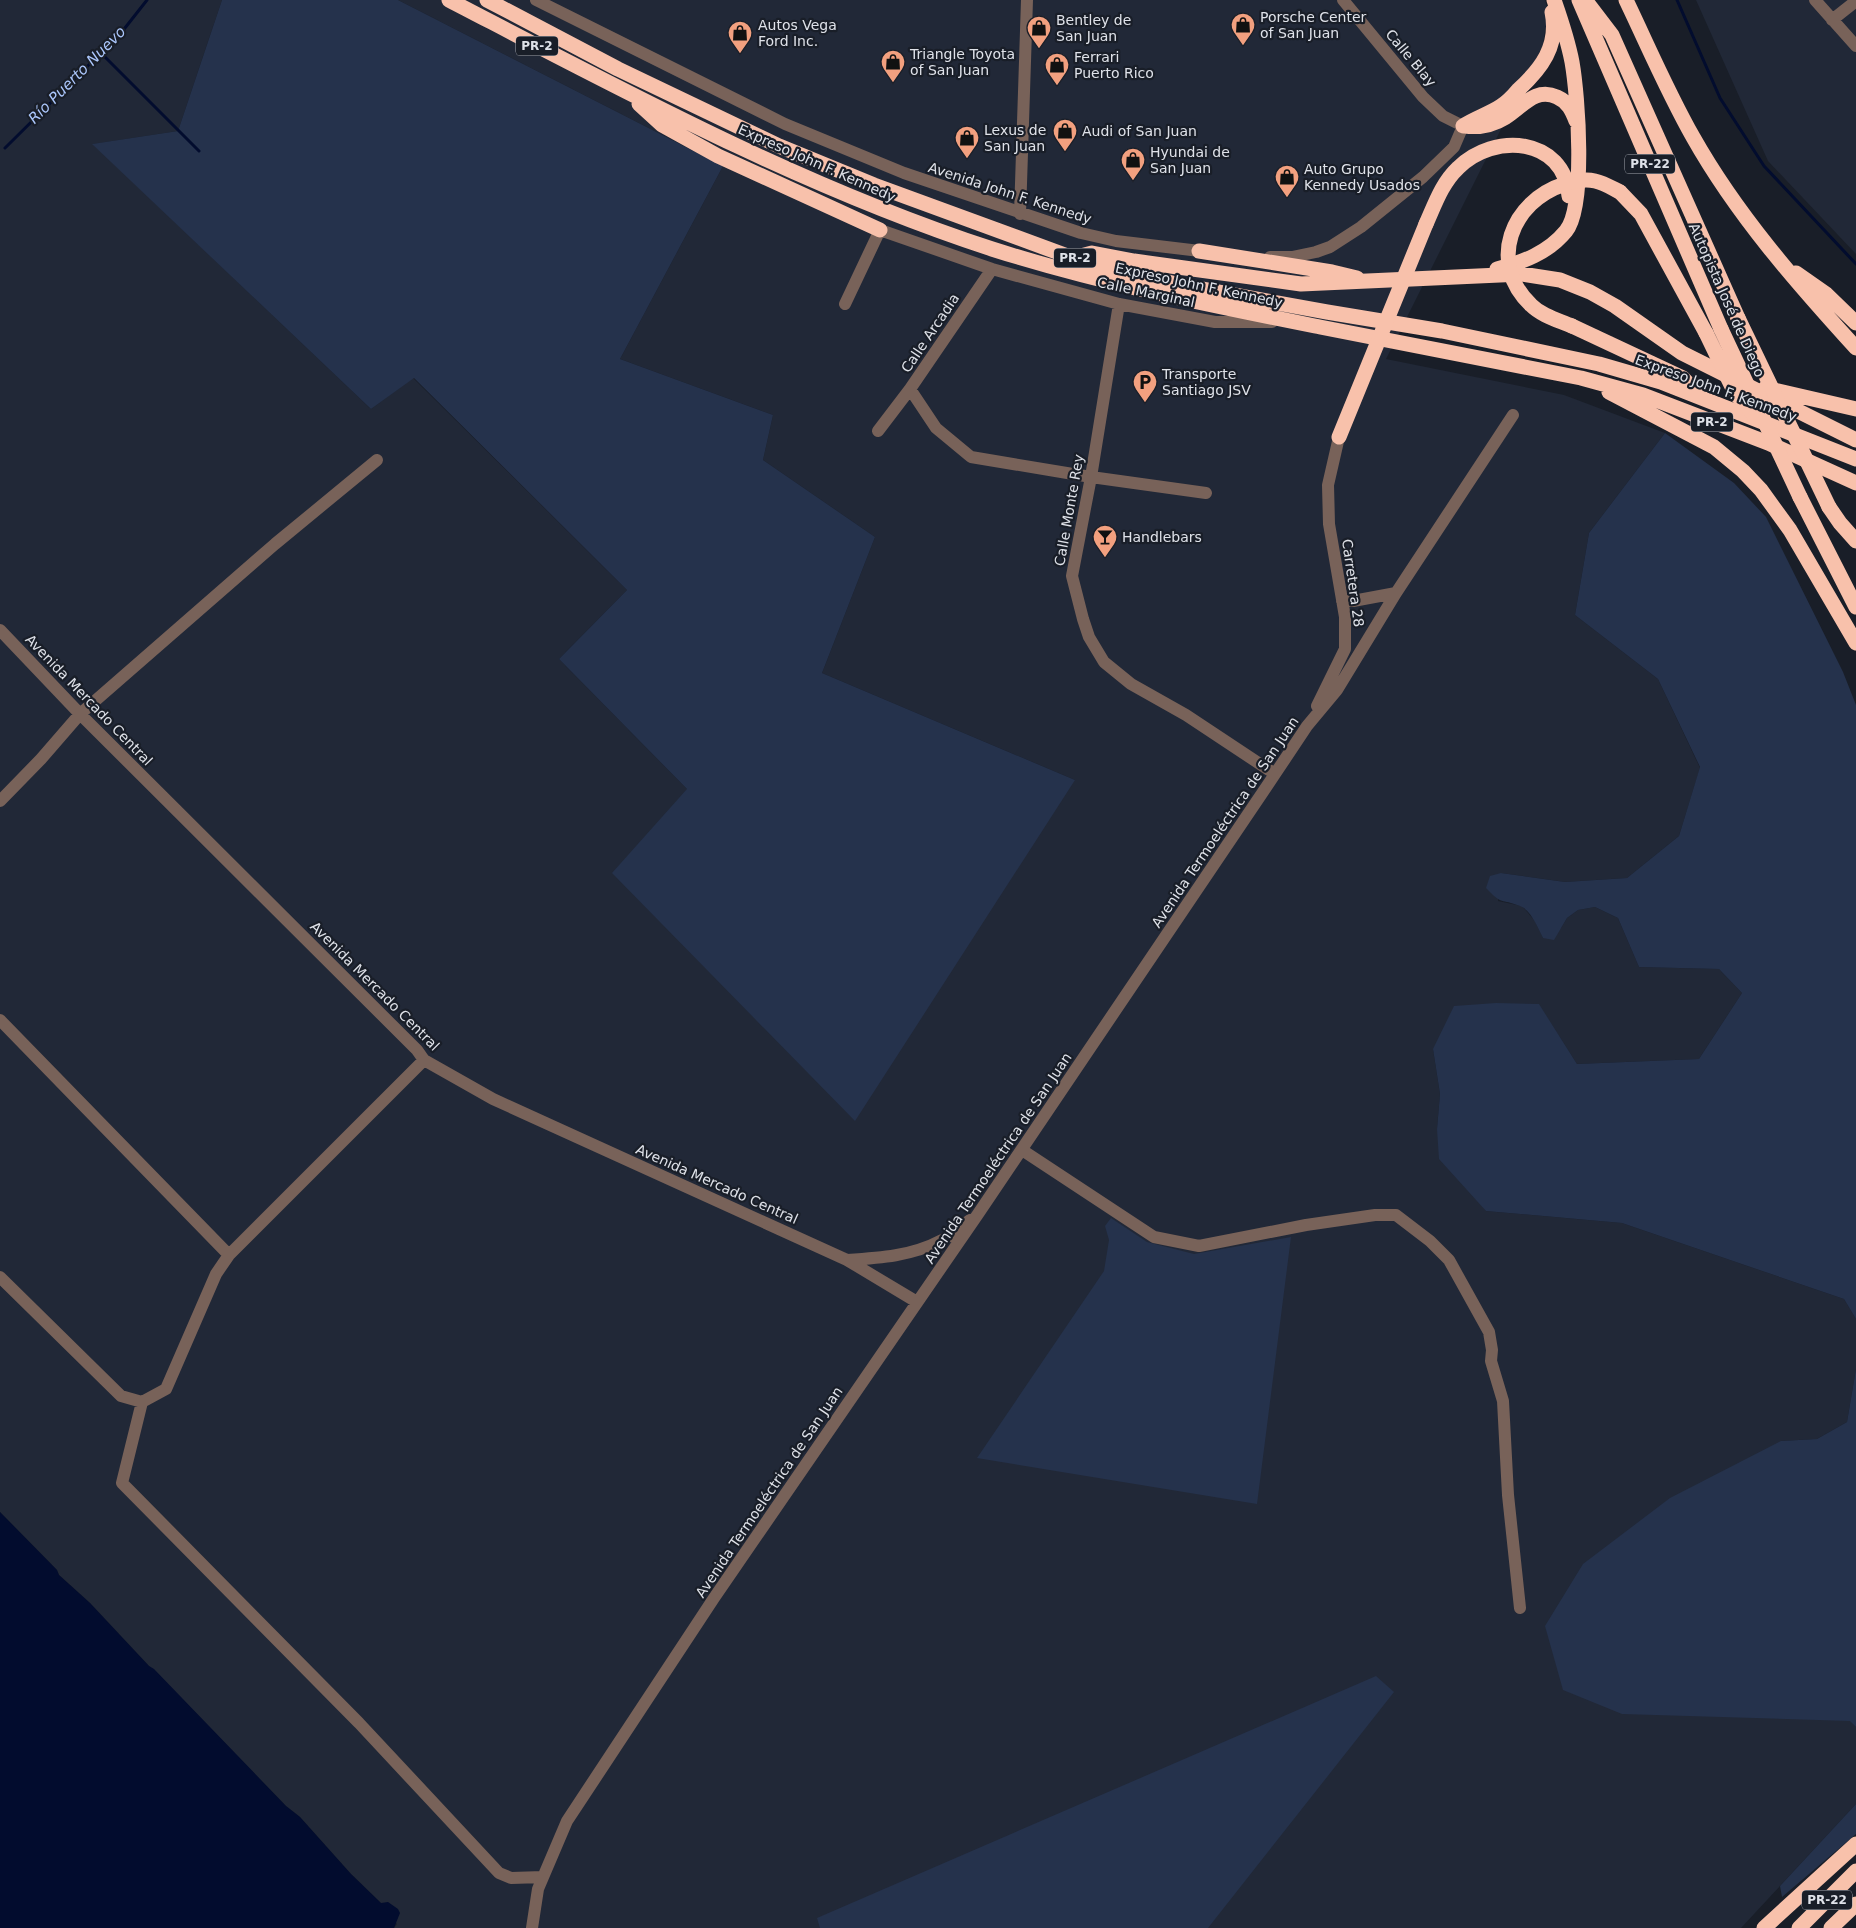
<svg xmlns="http://www.w3.org/2000/svg" width="1856" height="1928" viewBox="0 0 1856 1928" font-family="'DejaVu Sans',sans-serif">
  <style>
    .built { fill: #212837 }
    .green { fill: #25324c }
    .water { fill: #020c2e }
    .lines { fill: none; stroke-linecap: round; stroke-linejoin: round }
    .stream { stroke: #020c2e; stroke-width: 3 }
    .minor { stroke: #786259; stroke-width: 12 }
    .highway { stroke: #f8c1ab; stroke-width: 15 }
    .highway-bridge { stroke: #f8c1ab; stroke-width: 15 }
    .labels { text-anchor: middle; stroke-width: 4.5; stroke-linejoin: round; paint-order: stroke }
    .shield { fill: #191e28; stroke: #a4a7af; stroke-width: 1 }
    .shield-label { font-size: 12px; font-weight: bold; fill: #dfe2e9 }
    .poi-label { font-size: 14px; fill: #dfe2e9; stroke: #191e28; text-anchor: start }
    .street-label { font-size: 14px; fill: #dfe2e9; stroke: #191e28 }
    .water-label { font-size: 15px; font-style: italic; fill: #acc7fc; stroke: #191e28 }
  </style>
  <rect width="100%" height="100%" fill="#191e28"/>
  <path class="built" d="M0,0H222L178,131L93,144L371,409L413,378L627,590L559,659L687,789L1075,780L822,673L875,537L763,460L773,415L620,359L723,166L398,0H1545L1548,11L1543,45L1386,359L1564,395L1665,433L1589,533L1575,615L1658,679L1700,768L1679,836L1627,878L1565,882L1501,873L1498,901L1522,906L1535,921L1543,938L1561,928L1567,918L1578,910L1595,907L1618,918L1639,967L1719,969L1742,993L1699,1059L1577,1064L1539,1005L1433,1049L1440,1094L1437,1129L1486,1211L1622,1223L1844,1299L1856,1319V1369L1847,1422L1817,1439L1781,1441L1851,1721L1856,1727V1804L1741,1928H394L397,1924L381,1903L351,1874L300,1817L286,1806L154,1670L149,1666L90,1603L59,1575L57,1570L0,1512Z
    M1696,0H1856V254L1768,161Z"/>
  <path class="green" d="M222,0H398L723,166L620,359L773,415L763,460L875,537L822,673L1075,780L855,1121L612,873L687,789L559,659L627,590L414,378L371,409L92,144L178,131Z
    M1665,433L1734,483L1766,517L1843,672L1856,705V1319L1844,1299L1622,1223L1486,1211L1439,1159L1437,1129L1440,1094L1433,1049L1454,1006L1496,1003L1539,1004L1577,1064L1699,1059L1742,993L1719,969L1639,967L1618,918L1595,907L1578,910L1567,918L1554,940L1543,938C1538,928 1531,910 1520,906C1500,898 1503,906 1486,888L1490,876L1501,873L1565,882L1627,878L1679,836L1700,767L1658,679L1575,615L1589,533Z
    M1111,1218L1147,1242L1194,1254L1291,1237L1257,1504L977,1458L1104,1271L1109,1240L1105,1226Z
    M1856,1369V1727L1850,1721L1622,1714L1563,1690L1545,1626L1583,1564L1670,1498L1781,1441L1817,1439L1847,1422Z
    M1376,1676L1394,1692L1208,1928H820L817,1918Z
    M1856,1804V1834L1782,1897L1780,1886Z"/>
  <path class="water" d="M0,1512L57,1570L59,1575L90,1603L149,1666L154,1669L286,1806L300,1817L351,1874L381,1903L388,1902L398,1909L400,1913L394,1928H0Z"/>
  <g class="lines">
    <path class="stream" d="M1677,0L1720,98L1764,166L1856,264
      M101,53L199,151
      M5,148L121,33L147,0"/>
    <path class="minor" d="M536,0L785,124L904,173L1081,233L1116,241L1208,252
      M1815,0L1856,46
      M1832,20L1856,1
      M1020,214L1027,0
      M1270,257H1292L1316,252L1330,247L1361,227L1423,177L1454,147L1463,126L1443,116L1423,97L1343,0
      M845,304L880,230L992,269L1119,304L1215,322H1272
      M1119,304L1091,477L1072,576L1083,619L1089,637L1104,662L1131,684L1186,715L1275,774
      M910,389L936,428L971,457L1091,477L1206,493
      M878,431L910,389L992,269
      M1342,601H1353L1396,593
      M0,630L80,714L417,1050L424,1060L493,1099L847,1260L917,1302
      M1317,706L1345,649V617L1329,524L1328,485L1339,437
      M0,801L41,759L80,714L275,544L377,460
      M0,1020L229,1255
      M1022,1150L1154,1237L1199,1246L1306,1225L1375,1215H1396L1430,1241L1449,1260L1489,1332L1492,1350L1491,1361L1503,1401L1508,1495L1520,1608
      M847,1260C880,1258 912,1256 942,1240C952,1235 961,1227 970,1220
      M0,1277L121,1396L142,1402L166,1389L216,1274L229,1255L424,1060
      M142,1402L122,1483L359,1723L499,1873L511,1878L543,1877
      M532,1928L538,1889L567,1821L714,1598L978,1214L1275,774L1307,726L1337,690L1396,593L1513,415"/>
    <path class="highway" d="M449,0C626,92 802,187 992,249C1099,283 1210,305 1320,327C1407,344 1494,361 1581,378L1643,395L1768,443L1856,483
      M487,0L618,69L779,146L874,185L1073,258L1180,285L1327,312L1442,331L1599,364L1661,382L1856,459
      M1579,0L1721,329
      M1626,0C1648,46 1668,93 1693,137C1737,215 1796,282 1856,348
      M1586,1L1612,35L1738,318
      M639,104L662,125L718,156L880,230
      M1463,126C1475,118 1489,114 1501,106C1507,102 1513,96 1518,90C1541,69 1559,46 1552,12
      M1465,126C1480,128 1493,125 1506,117C1523,106 1536,87 1557,97C1568,102 1572,110 1576,121
      M1620,192L1641,214L1706,333
      M1426,224C1435,204 1442,183 1458,168C1494,132 1564,137 1569,196
      M1199,251L1332,272L1357,278
      M1077,257L1092,253L1134,261L1301,284L1522,274L1560,280L1590,292L1615,306L1682,353L1856,440
      M1497,269C1523,262 1548,253 1566,231C1586,206 1578,96 1572,62C1568,41 1561,20 1554,0
      M1796,273L1826,294L1856,323
      M1572,326L1683,378L1697,393
      M1765,388L1856,409
      M1609,392L1714,447L1743,471L1761,490L1790,530L1856,643
      M1800,497L1856,607
      M1829,507L1840,523L1856,541
      M1764,1928L1856,1844
      M1799,1928L1856,1871
      M1831,1928L1856,1904"/>
    <path class="highway-bridge" d="M1738,318L1829,507
      M1572,326C1558,320 1542,316 1531,305C1487,263 1511,201 1565,184C1574,181 1586,179 1595,181C1604,183 1612,188 1620,192
      M1721,329L1800,497
      M1706,333L1735,393L1757,419
      M1339,437L1426,224"/>
  </g>
  <defs>
    <symbol id="shop-pin" viewBox="-11 -11 22 30"><path d="M0 17L-7.5 6A9.5 9.5 0 1 1 7.5 6Z" fill="#f2a07f" stroke="#191e28"/><path d="M-5-2.5h2.3a2.7 3.5 0 0 1 5.4 0H5L5.5 6h-11ZM-1.5-2.5h3a1.5 2.3 0 0 0-3 0Z" fill="#111"/></symbol>
    <symbol id="parking-pin" viewBox="-11 -11 22 30"><path d="M0 17L-7.5 6A9.5 9.5 0 1 1 7.5 6Z" fill="#f2a07f" stroke="#191e28"/><path d="M-3.5-5.5H1a3.5 3.5 0 0 1 0 7H-1V5.5H-3.5ZM-1-3.4V-.6H.8a1.4 1.4 0 0 0 0-2.8Z" fill="#111"/></symbol>
    <symbol id="bar-pin" viewBox="-11 -11 22 30"><path d="M0 17L-7.5 6A9.5 9.5 0 1 1 7.5 6Z" fill="#f2a07f" stroke="#191e28"/><path d="M-6-5H6L.8 .8V4.5H3.5V6h-7V4.5H-.8V.8Z" fill="#111"/></symbol>
  </defs>
  <g fill-rule="evenodd">
    <use href="#shop-pin" x="1229" y="11" width="28" height="38"/>
    <use href="#shop-pin" x="1025" y="14" width="28" height="38"/>
    <use href="#shop-pin" x="726" y="19" width="28" height="38"/>
    <use href="#shop-pin" x="879" y="48" width="28" height="38"/>
    <use href="#shop-pin" x="1043" y="51" width="28" height="38"/>
    <use href="#shop-pin" x="1051" y="117" width="28" height="38"/>
    <use href="#shop-pin" x="953" y="124" width="28" height="38"/>
    <use href="#shop-pin" x="1119" y="146" width="28" height="38"/>
    <use href="#shop-pin" x="1273" y="163" width="28" height="38"/>
    <use href="#parking-pin" x="1131" y="368" width="28" height="38"/>
    <use href="#bar-pin" x="1091" y="523" width="28" height="38"/>
  </g>
  <g class="labels">
    <g class="shield">
      <rect x="516" y="36.5" width="42" height="19" rx="4"/>
      <rect x="1625" y="154.5" width="50" height="19" rx="4"/>
      <rect x="1054" y="248.5" width="42" height="19" rx="4"/>
      <rect x="1691" y="412.5" width="42" height="19" rx="4"/>
      <rect x="1802" y="1890.5" width="50" height="19" rx="4"/>
    </g>
    <g class="shield-label">
      <text x="537" y="50">PR-2</text>
      <text x="1650" y="168">PR-22</text>
      <text x="1075" y="262">PR-2</text>
      <text x="1712" y="426">PR-2</text>
      <text x="1827" y="1904">PR-22</text>
    </g>
    <g class="poi-label">
      <text x="1260" y="22">Porsche Center<tspan x="1260" dy="16">of San Juan</tspan></text>
      <text x="1056" y="25">Bentley de<tspan x="1056" dy="16">San Juan</tspan></text>
      <text x="758" y="30">Autos Vega<tspan x="758" dy="16">Ford Inc.</tspan></text>
      <text x="910" y="59">Triangle Toyota<tspan x="910" dy="16">of San Juan</tspan></text>
      <text x="1074" y="62">Ferrari<tspan x="1074" dy="16">Puerto Rico</tspan></text>
      <text x="984" y="135">Lexus de<tspan x="984" dy="16">San Juan</tspan></text>
      <text x="1082" y="136">Audi of San Juan</text>
      <text x="1150" y="157">Hyundai de<tspan x="1150" dy="16">San Juan</tspan></text>
      <text x="1304" y="174">Auto Grupo<tspan x="1304" dy="16">Kennedy Usados</tspan></text>
      <text x="1162" y="379">Transporte<tspan x="1162" dy="16">Santiago JSV</tspan></text>
      <text x="1122" y="542">Handlebars</text>
    </g>
    <g class="street-label">
      <text transform="translate(1411 58) rotate(50)" y="5">Calle Blay</text>
      <text transform="translate(817 163) rotate(24)" y="5">Expreso John F. Kennedy</text>
      <text transform="translate(1010 193) rotate(18)" y="5">Avenida John F. Kennedy</text>
      <text transform="translate(1199 285) rotate(12)" y="5">Expreso John F. Kennedy</text>
      <text transform="translate(1146 292) rotate(12)" y="5">Calle Marginal</text>
      <text transform="translate(1727 300) rotate(66)" y="5">Autopista José de Diego</text>
      <text transform="translate(930 333) rotate(-56)" y="5">Calle Arcadia</text>
      <text transform="translate(1716 388) rotate(20)" y="5">Expreso John F. Kennedy</text>
      <text transform="translate(1069 510) rotate(-80)" y="5">Calle Monte Rey</text>
      <text transform="translate(1353 583) rotate(82)" y="5">Carretera 28</text>
      <text transform="translate(89 700) rotate(46)" y="5">Avenida Mercado Central</text>
      <text transform="translate(1225 822) rotate(-56)" y="5">Avenida Termoeléctrica de San Juan</text>
      <text transform="translate(375 986) rotate(45)" y="5">Avenida Mercado Central</text>
      <text transform="translate(998 1158) rotate(-56)" y="5">Avenida Termoeléctrica de San Juan</text>
      <text transform="translate(717 1184) rotate(24)" y="5">Avenida Mercado Central</text>
      <text transform="translate(769 1492) rotate(-56)" y="5">Avenida Termoeléctrica de San Juan</text>
    </g>
    <g class="water-label">
      <text transform="translate(77 75) rotate(-45)" y="5">Río Puerto Nuevo</text>
    </g>
  </g>
</svg>
